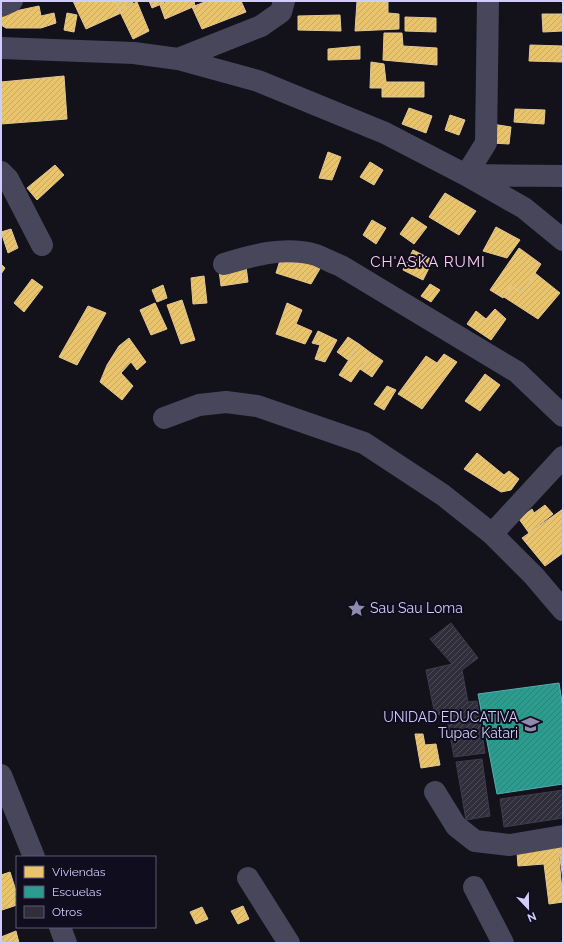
<svg xmlns="http://www.w3.org/2000/svg" width="564" height="944" viewBox="0 0 564 944" font-family="Raleway,sans-serif">
  <style>
    .homes { fill: url(#homes-hatch); stroke: #e2c696 }
    .schools { fill: url(#schools-hatch); stroke: #5cabb0 }
    .building { fill: url(#building-hatch); stroke: #3e3b4e }
    .lines { fill: none; stroke-linecap: round; stroke-linejoin: round }
    .minor { stroke: #47465b; stroke-width: 22 }
    .labels { text-anchor: middle; stroke-width: 4; stroke-linejoin: round; paint-order: stroke }
    .poi-label { font-size: 14px; fill: #d2ccfd; stroke: #100d1e; text-anchor: start }
    .neighbourhood-label { font-size: 15px; letter-spacing: 1px; fill: #fdceeb; stroke: #100d1e }
  </style>
  <defs>
    <pattern id="homes-hatch" width="6" height="6" patternUnits="userSpaceOnUse"><rect width="6" height="6" fill="#e9c46a"/><path d="M-1 1l2-2M0 6l6-6M5 7l2-2" fill="none" stroke="#c7a964"/></pattern>
    <pattern id="schools-hatch" width="6" height="6" patternUnits="userSpaceOnUse"><rect width="6" height="6" fill="#2a9d8f"/><path d="M-1 1l2-2M0 6l6-6M5 7l2-2" fill="none" stroke="#30807b"/></pattern>
    <pattern id="building-hatch" width="6" height="6" patternUnits="userSpaceOnUse"><rect width="6" height="6" fill="#312e3c"/><path d="M-1 1l2-2M0 6l6-6M5 7l2-2" fill="none" stroke="#4e4b59"/></pattern>
  </defs>
  <rect width="100%" height="100%" fill="#13111a"/>
  <path class="homes" d="M73,1H116L121,13L86,29Z
    M116,1H132L133,3L119,10Z
    M149,1H163L164,3L152,8Z
    M169,1H194L195,6L165,19L160,5Z
    M207,1H241L246,12L202,29L192,7Z
    M357,1H388V13L399,14V29L355,31Z
    M137,2L149,31L133,39L119,10Z
    M39,6L41,16L54,13L56,23L41,28H6L1,25V14Z
    M67,13L77,15L74,32L64,30Z
    M542,14H563V31L543,32Z
    M340,15L341,31L298,30V16Z
    M405,17L436,18V32L405,31Z
    M384,33H402L403,46L437,48V65L383,60Z
    M530,45L563,46V62L529,61Z
    M360,46V59L328,60V49Z
    M371,62L384,64L386,82H424V97H382V88H370Z
    M64,76L67,119L1,124V82Z
    M409,108L432,116L426,133L402,124Z
    M515,109L545,110L544,124L514,122Z
    M450,115L465,120L459,135L445,130Z
    M492,124L511,127L509,144L491,143Z
    M328,152L341,157L332,180L319,178Z
    M370,162L383,170L374,185L360,177Z
    M55,165L64,175L37,200L27,188Z
    M445,193L476,211L459,235L429,217Z
    M412,217L427,227L414,244L400,234Z
    M372,220L386,228L376,244L363,235Z
    M496,227L520,240L507,258L483,251Z
    M11,229L18,248L8,253L1,232Z
    M519,248L541,264L522,293L511,286L503,298L490,290Z
    M413,250L433,260L423,280L403,270Z
    M282,254L321,267L311,284L276,273Z
    M1,264L5,268L1,274Z
    M246,266L248,282L221,286L219,270Z
    M535,273L560,293L538,319L504,297L511,286L522,293Z
    M204,276L207,303L193,304L191,278Z
    M32,279L43,287L24,312L14,303Z
    M430,284L440,290L431,302L421,296Z
    M163,285L167,298L157,302L152,290Z
    M182,300L195,340L181,344L167,305Z
    M155,303L167,329L151,335L140,310Z
    M287,303L302,310L296,324L312,331L305,344L276,334Z
    M88,306L106,313L77,365L59,357Z
    M495,309L506,319L491,340L467,324L476,311L486,319Z
    M318,331L337,340L325,362L315,359L320,345L312,343Z
    M348,337L359,344L348,360L337,352Z
    M129,338L146,362L137,370L131,362L121,373L133,386L122,400L100,382L107,365L119,346Z
    M359,344L371,353L351,382L339,375Z
    M371,353L383,361L372,377L360,369Z
    M444,354L457,362L422,409L398,394L426,356L437,363Z
    M485,374L500,385L480,411L465,401Z
    M387,386L396,390L384,410L374,404Z
    M477,453L504,475L509,471L519,479L511,490L501,492L464,469Z
    M545,505L553,514L529,533L519,519L532,509L534,513Z
    M563,509V553L545,566L522,538Z
    M415,734H423L425,745L436,744L440,765L421,768Z
    M563,844V879L558,845Z
    M558,847L563,902L549,904L544,864L518,866L517,852Z
    M10,872L17,894V905L2,910L1,875Z
    M243,906L249,919L238,924L231,911Z
    M202,907L208,919L196,924L190,912Z
    M16,931L19,943H3L1,937Z"/>
  <path class="schools" d="M559,683L563,708V784L497,794L478,694Z"/>
  <path class="building" d="M451,623L478,658L462,670L468,702L477,701L485,753L454,757L446,714L435,715L426,670L452,664L430,639Z
    M482,759L490,816L466,820L456,762Z
    M563,790V818L504,827L500,799Z"/>
  <g class="lines">
    <path class="minor" d="M1,6L12,1
      M1,48L134,53L178,59L258,81L385,133L466,175L524,208L563,240
      M178,59L261,26L281,12L284,1
      M1,172L8,179L42,245
      M466,175L486,143L488,1
      M468,175L563,176
      M224,264C254,255 285,246 316,255C324,258 333,263 341,266L517,372L563,416
      M164,418L199,405L226,402L257,406L364,443L443,495L492,534L534,576L563,610
      M492,534L563,457
      M1,775L34,857
      M435,792L456,826L475,841L510,845L563,836
      M248,878L289,943
      M474,887L503,943
      M60,927L66,943"/>
  </g>
  <defs>
    <symbol id="sight-bare" viewBox="-9 -9 18 18"><path d="M0-6L1.8-2.2L6-1.7L2.9 1.2L3.7 5.4L0 3.3L-3.7 5.4L-2.9 1.2L-6-1.7L-1.8-2.2Z" fill="#8f8bae" stroke="#100d1e" stroke-width="2.5" paint-order="stroke"/></symbol>
    <symbol id="school-bare" viewBox="-9 -9 18 18"><path d="M0-5L7-2L0 1L-7-2ZM-4 1L0 2.5L4 1V4Q0 6-4 4Z" fill="#8f8bae" stroke="#100d1e" stroke-width="2.5" paint-order="stroke"/></symbol>
  </defs>
  <g fill-rule="evenodd">
    <use href="#sight-bare" x="344" y="596" width="25" height="25"/>
    <use href="#school-bare" x="518" y="712" width="25" height="25"/>
  </g>
  <g class="labels">
    <g class="poi-label">
      <text x="370" y="613">Sau Sau Loma</text>
      <text x="518" y="722" text-anchor="end">UNIDAD EDUCATIVA<tspan x="518" dy="16">Tupac Katari</tspan></text>
    </g>
    <g class="neighbourhood-label">
      <text x="428" y="267">CH'ASKA RUMI</text>
    </g>
  </g>
  <rect width="564" height="944" fill="none" stroke="#d2ccfd" stroke-width="4"/>
  <rect x="16" y="856" width="140" height="72" fill="#100d1e" stroke="#5e5977"/>
  <rect x="24" y="866" width="20" height="12" fill="#e9c46a" stroke="#5e5977"/>
  <text x="52" y="876" font-size="12" fill="#d2ccfd">Viviendas</text>
  <rect x="24" y="886" width="20" height="12" fill="#2a9d8f" stroke="#5e5977"/>
  <text x="52" y="896" font-size="12" fill="#d2ccfd">Escuelas</text>
  <rect x="24" y="906" width="20" height="12" fill="#312e3c" stroke="#5e5977"/>
  <text x="52" y="916" font-size="12" fill="#d2ccfd">Otros</text>
  <g transform="translate(528 908) rotate(158)" stroke="#100d1e" stroke-width="3" paint-order="stroke">
  <path d="M0-3L7 15L0 10L-7 15Z" fill="#d2ccfd"/>
  <text y="-6" font-size="11" font-weight="bold" text-anchor="middle" fill="#d2ccfd">N</text>
  </g>
</svg>
